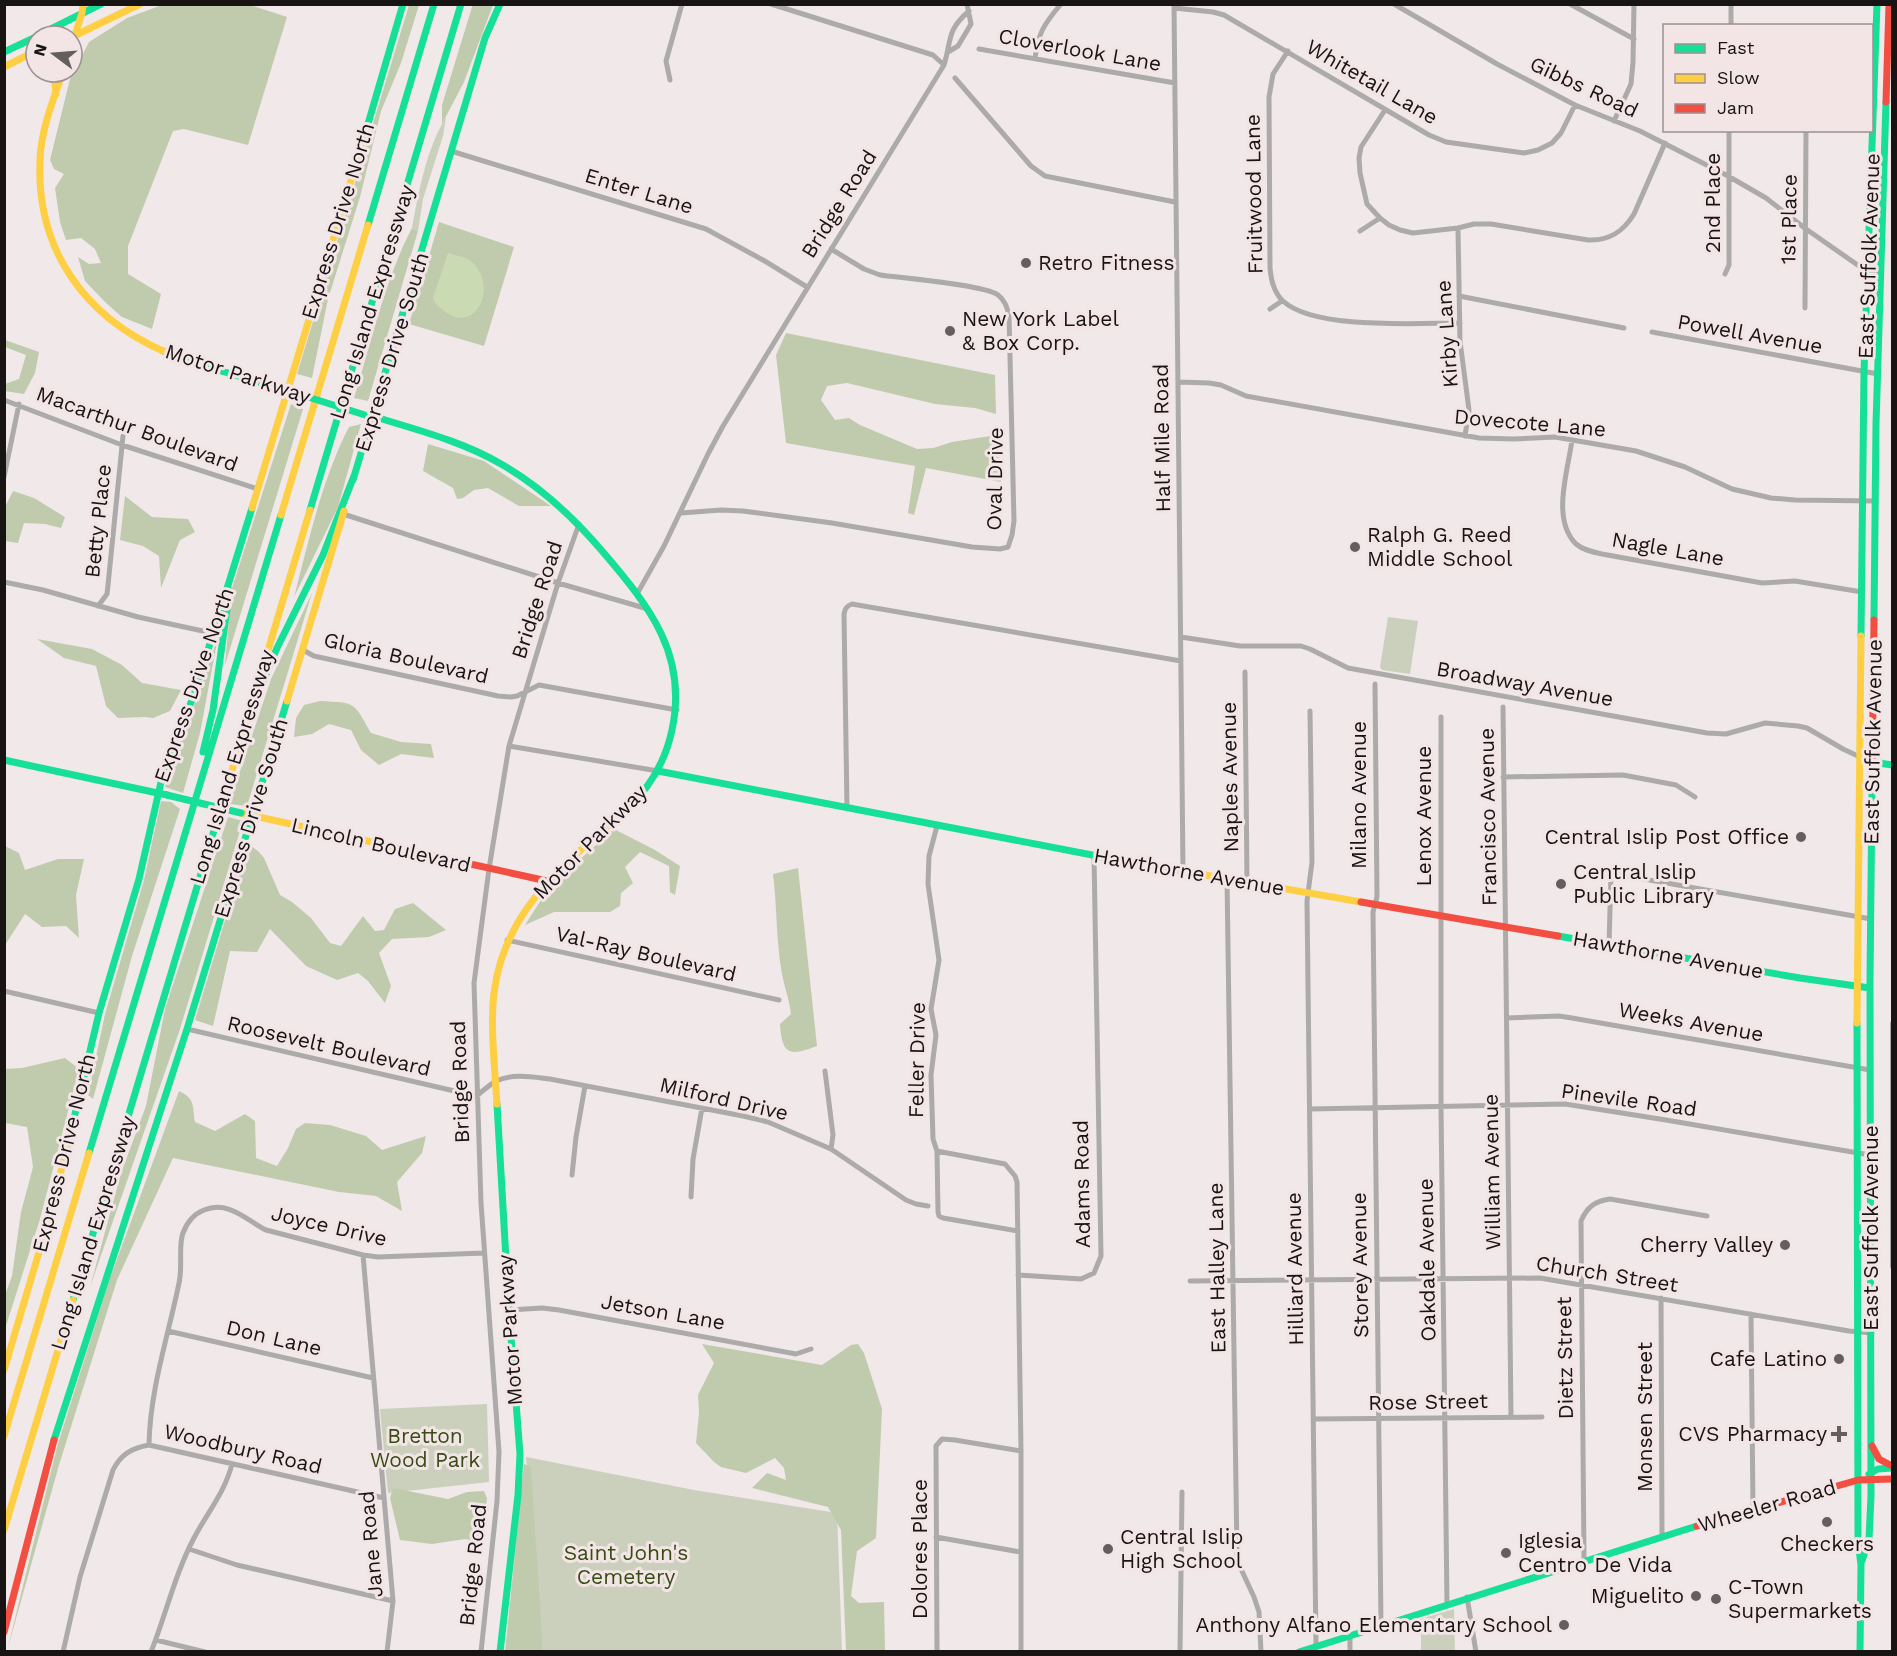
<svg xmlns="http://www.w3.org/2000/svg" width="1897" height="1656" viewBox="0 0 1897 1656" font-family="'Work Sans',sans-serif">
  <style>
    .green { fill: #cad0bc }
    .forest { fill: #c0cbae }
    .water { fill: #cadbb4 }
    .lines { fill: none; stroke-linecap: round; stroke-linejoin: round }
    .street { stroke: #adaaaa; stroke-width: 5 }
    .fast { stroke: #16e098; stroke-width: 7 }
    .slow { stroke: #ffcf43; stroke-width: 7 }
    .jam { stroke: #f24e42; stroke-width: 7 }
    .rail-casing { stroke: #ada8a8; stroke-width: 4 }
    .rail { stroke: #f3e4e6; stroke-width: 1.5; stroke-dasharray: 4.5; stroke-linecap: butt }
    .fast-bridge { stroke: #16e098; stroke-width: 7 }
    .poi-dot { fill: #645e5f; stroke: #f3e4e6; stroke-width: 2 }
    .labels { text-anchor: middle; stroke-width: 6; stroke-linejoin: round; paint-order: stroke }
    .street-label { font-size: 21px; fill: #191414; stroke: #f3e4e6 }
    .poi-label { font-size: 21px; fill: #191414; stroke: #f3e4e6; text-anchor: start }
    .park-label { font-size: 21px; fill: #354d12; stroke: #f3e4e6 }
  </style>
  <rect width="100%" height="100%" fill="#f0e8e9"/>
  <path class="green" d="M446,117L443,136L423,199L418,231L412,228C419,191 426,150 446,117Z
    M1388,617L1418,621L1410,674L1382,670L1380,667Z
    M487,1404L489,1482L388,1493L380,1409Z
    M526,1457L694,1490L837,1513L842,1651H543Z
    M1454,1609L1455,1651H1421V1619Z"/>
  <path class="forest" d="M473,4L493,5L464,82L442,124V105Z
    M162,5H250L287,17L248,145L184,129L173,131L128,246V274L161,294L152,329L122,317L105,302L85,281L78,257L89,264L101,263L95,249L81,238L66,240L60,222L55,188L64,174L54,169L50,160L70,79L89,42L127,18Z
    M409,5H419L401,63L381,111L360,197L328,299L312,378L297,374Z
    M439,222L514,247L484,346L409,324Z
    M412,228L418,231L368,401L354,398C371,343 385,279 412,228Z
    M786,333L995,375L996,414L975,408L935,404L847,383L827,386L821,400L835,420L849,418L860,425L917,449L933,448L952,442L997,435L1001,482L926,468L914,515L908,513L915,466L786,443L776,355Z
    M5,340L39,352L35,373L24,394L5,391V384L19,379L26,355L5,347Z
    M291,404L303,409L225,665L232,588Z
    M361,424L338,507L294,597C309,540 322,479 349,427Z
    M428,444L484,461L551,506H519L488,488L474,490L463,498L457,499L453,488L423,471Z
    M13,491L34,498L65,517L61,528L45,524L24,523L18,543L5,541V507Z
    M125,496L152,517L188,519L195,532L180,540L161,588L159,556L143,546L120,540Z
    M312,593L247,806L229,804L271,679Z
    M218,637L200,733L183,793L165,787L173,757L191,715Z
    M37,639L92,649L122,665L142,683L181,690L170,711L153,718L145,717L118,718L106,706L96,666L64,658Z
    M320,701C356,703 353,701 371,733L401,742L431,744L434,758L401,754L379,765L361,750L351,730L329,724L312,734L294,737L296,718L304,705Z
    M161,801L171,802L180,809L132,956L93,1099L88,1095L105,1014L144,880Z
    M228,817L243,821L180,1029L90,1287L121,1173L146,1106L165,1009Z
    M614,829L655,850L680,866L675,895L670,892L669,866L640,852L625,867L633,883L621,893L620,906L610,912H554L525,925L550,886Z
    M248,844L258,851L264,858L280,895L292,902L311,918L330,943L341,946L363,916L375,931L384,930L395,909L413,903L446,930L429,937L392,939L379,953L391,986L385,1003L368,981L358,973L337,980L306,966L270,929L257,952L230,951L213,1026L195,1020Z
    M5,846L19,853L25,870L58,859H84L76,895L79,938L66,926L42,927L25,914L5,945Z
    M798,868L817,1046C790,1056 782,1056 780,1024L791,1014C789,998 783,983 781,968C776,937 777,905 773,874Z
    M65,1058L79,1069L40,1219L5,1329V1295L12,1276L21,1212L33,1167L27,1127L5,1123V1069L22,1068Z
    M179,1091C196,1099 192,1106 195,1122L215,1131L245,1114L255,1121L256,1158L277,1166L288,1148L296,1129L305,1123L330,1125L366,1136L382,1150L426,1136L422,1153L397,1182L402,1211L376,1196L339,1192L173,1158L117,1280L59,1465L7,1651L57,1447L109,1281Z
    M702,1344L822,1365L851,1345L858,1344L864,1353L882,1409L876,1538L857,1551L851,1596L859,1603L884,1602L885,1651H846L841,1530L828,1507L752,1488L767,1473L786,1480L784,1468L775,1458L746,1473L721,1467L714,1462L696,1443L699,1413L698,1395L714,1363Z
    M524,1464L531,1467L543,1651L505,1652Z
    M393,1488L448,1499L467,1492L484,1491L487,1498L482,1542L465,1539L432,1544L400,1540L390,1498Z"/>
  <path class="water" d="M448,253C455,256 465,256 471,261C500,285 475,339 442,309C437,305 435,304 433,298Z"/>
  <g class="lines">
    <path class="street" d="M771,4L933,55L944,65
      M1174,4L1183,871
      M1394,4L1497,64L1575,105L1640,131L1728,176L1766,198L1806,229L1859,266L1881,274
      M1570,4L1634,39
      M1174,8L1213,12L1224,15L1429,135L1446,142L1524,153L1538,150L1552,143L1561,133L1575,105
      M1731,26V4
      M979,49L1175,83
      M1288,51L1273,74L1269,97L1270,268C1271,280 1274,293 1283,301C1314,330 1417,323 1460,323
      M948,52L958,46L971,24L967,4
      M1035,59C1038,33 1044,24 1061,4
      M955,78L1031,166L1045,176L1175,202
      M670,80L666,61L682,4
      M1385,110L1361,147L1359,158L1360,173L1367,204L1380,218L1389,225L1400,230L1413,233L1458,228L1474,224H1491L1588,240C1609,241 1623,232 1634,214L1665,143
      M1614,121L1631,84L1633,62L1634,4
      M451,151L706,229L763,260L807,287
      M1458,228L1460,341L1469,410L1465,436
      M1360,231L1380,218
      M1725,274L1729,265V130
      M1459,296L1624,328
      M1805,308L1806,130
      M1270,309L1282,301
      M1652,332L1878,374
      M1178,382L1209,383L1221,385L1246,396L1479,438L1513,439L1555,437L1636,451L1685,467L1732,489L1771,498L1795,500L1876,501
      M4,400L122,445L258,489
      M1572,440C1568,471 1551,519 1576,544C1583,550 1593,552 1602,554L1762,583L1795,581L1862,592
      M4,477L19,404
      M681,513L721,510L743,511L832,523L972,547L1000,549L1008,547L1012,535L1014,521L1009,315C1007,308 1005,300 998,295C985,285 902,278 880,275L864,269L831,249
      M343,514L558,583L648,609
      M4,582L43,590L138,617L212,633
      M637,594L664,546L708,454L723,426L944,65C952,39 946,31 969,11
      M98,606L107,594L108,585L123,436
      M1181,637L1240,646H1301L1310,649L1348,668L1707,733L1726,734L1765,723L1798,726L1807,728L1843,749L1860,757
      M303,650L314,656L498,696L511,697L517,696L539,685L677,710
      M1245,672L1247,882
      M1375,684L1377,897L1373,912L1381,1625
      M1503,707L1511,1417
      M1310,711L1312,862L1307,901L1316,1646
      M1441,717V1107L1447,1605
      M509,746L658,771
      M1503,777L1623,775L1676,785L1695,797
      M847,808L844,614C845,608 847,606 852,604L1181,661
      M937,826L929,856L928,884L939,960L931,1009L936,1035L931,1075L933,1139L937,1151L938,1212L939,1216L943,1218L1018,1231
      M1587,869L1871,919
      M1227,879L1237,1555L1241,1569L1254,1597L1259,1612L1261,1652
      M507,940L779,1000
      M1609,945L1611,874
      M4,991L99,1013
      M1507,1018L1559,1016L1572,1018L1870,1070
      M187,1029L476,1096C482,1092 489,1085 496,1081C513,1073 533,1077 550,1079L743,1116L768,1122L831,1149L906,1200L916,1204L928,1206
      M825,1071L833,1135L831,1149
      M1310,1109L1565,1104L1666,1120L1870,1155
      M937,1151L1005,1164L1015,1176L1017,1182L1021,1451V1652
      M572,1175L576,1137L585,1086
      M691,1197L693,1159L702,1108
      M363,1255L393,1601L387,1652
      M1018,1275L1081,1279L1094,1273L1101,1256L1094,856
      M1190,1281L1540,1278L1849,1331L1872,1333
      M1661,1298L1662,1536
      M509,1310L542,1308L559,1310L796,1354L811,1349
      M1751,1314L1753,1510
      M168,1331L373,1378
      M1313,1419L1542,1417
      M149,1445C150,1389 168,1337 179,1283C183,1266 178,1246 183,1233C187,1222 194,1214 204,1210C229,1200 246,1220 266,1230L363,1255L378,1257L484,1253
      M936,1537L1020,1552
      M189,1549L237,1565L393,1601
      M1584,1560L1581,1221C1587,1207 1595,1201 1610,1199L1707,1216
      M1467,1597L1476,1652
      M1350,1636V1652
      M156,1640L205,1652
      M63,1652L80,1577L113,1470C121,1454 132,1448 149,1445L384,1498
      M151,1652C166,1614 175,1574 194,1538C207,1513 225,1492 232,1464
      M481,1652L497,1501L499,1452L481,1203L474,983L489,869L509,746L558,583L579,524
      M937,1652L936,1446L942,1439L955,1440L1021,1451
      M1180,1652L1182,1492"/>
    <path class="fast" d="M37,36L101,4
      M4,52L36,37
      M363,141L403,4
      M368,225L434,4
      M163,351L198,364L291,392
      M369,415C413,429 460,440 501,464C540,486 574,518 603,552C650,607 688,655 672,730C665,763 649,789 625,811
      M353,480L485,38L500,4
      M310,510L461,4
      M1874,620L1876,424L1886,102
      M1861,636L1864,372L1877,4
      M262,684L277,648L323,555L354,476
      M203,752L213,710L228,602V585
      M1860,757L1873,762L1892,765
      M4,760L167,795
      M658,771L1118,860
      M1558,936L1800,978L1870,988
      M1857,1023L1858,1540L1861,1565L1860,1652
      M497,1104L509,1311L520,1454L518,1495L500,1652
      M67,1148L99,1013L139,879L164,769L194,695L252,508
      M89,1153L281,515
      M73,1300L224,797
      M54,1440L187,1029L287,701
      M1869,1474L1878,1469L1892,1468
      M1862,1561L1869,1539L1871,1496L1870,979L1872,789
      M1299,1652L1697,1526"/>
    <path class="slow" d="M72,37L140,4
      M72,45L82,13L83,4
      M4,67L36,51
      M54,72L56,94
      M63,72C53,100 41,130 40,160C36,249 84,316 163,351
      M252,508L363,141
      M281,515L368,225
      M287,701L344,511
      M224,797L310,510
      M241,813L466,863
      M1118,860L1361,902
      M1857,1023L1861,636
      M497,1104C495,1070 490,1026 494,993C504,909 566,863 625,811
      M4,1370L45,1232L67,1148
      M4,1436L89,1153
      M4,1530L73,1300"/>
    <path class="jam" d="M1886,102L1889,4
      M1872,789L1874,620
      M466,863L547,881
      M1361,902L1558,936
      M1872,1446L1879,1459L1892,1466
      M1697,1526L1858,1480L1892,1479
      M4,1632L54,1440"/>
    <defs>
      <path id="rail" d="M1892,1023V1267"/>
    </defs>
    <use href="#rail" class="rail-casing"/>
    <use href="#rail" class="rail"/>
    <path class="fast-bridge" d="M292,392L365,415
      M167,795L241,813"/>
  </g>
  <g class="poi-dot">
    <circle cx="1026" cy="263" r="6"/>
    <circle cx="950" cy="331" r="6"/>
    <circle cx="1355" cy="547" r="6"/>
    <circle cx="1801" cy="837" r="6"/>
    <circle cx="1561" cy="884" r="6"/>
    <circle cx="1785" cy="1245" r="6"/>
    <circle cx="1839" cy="1359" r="6"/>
    <path d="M1836 1425h6v6h6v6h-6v6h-6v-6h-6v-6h6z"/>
    <circle cx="1827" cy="1522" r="6"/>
    <circle cx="1108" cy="1549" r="6"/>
    <circle cx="1506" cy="1553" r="6"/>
    <circle cx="1696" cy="1596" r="6"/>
    <circle cx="1716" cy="1599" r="6"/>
    <circle cx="1564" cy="1625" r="6"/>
  </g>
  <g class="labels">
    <g class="street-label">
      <text transform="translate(1080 50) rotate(10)" y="7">Cloverlook Lane</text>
      <text transform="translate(1372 82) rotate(30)" y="7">Whitetail Lane</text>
      <text transform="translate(1584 87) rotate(25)" y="7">Gibbs Road</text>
      <text transform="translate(639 191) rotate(17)" y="7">Enter Lane</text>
      <text transform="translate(1254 194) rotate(-91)" y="7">Fruitwood Lane</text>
      <text transform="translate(1713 203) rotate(-90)" y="7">2nd Place</text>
      <text transform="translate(839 204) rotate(-58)" y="7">Bridge Road</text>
      <text transform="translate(1789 219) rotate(-89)" y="7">1st Place</text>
      <text transform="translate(338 221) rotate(-73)" y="7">Express Drive North</text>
      <text transform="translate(1869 256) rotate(-88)" y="7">East Suffolk Avenue</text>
      <text transform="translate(372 302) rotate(-73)" y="7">Long Island Expressway</text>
      <text transform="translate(1447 334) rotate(-94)" y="7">Kirby Lane</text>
      <text transform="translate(1750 334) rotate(10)" y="7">Powell Avenue</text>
      <text transform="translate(392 352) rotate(-73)" y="7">Express Drive South</text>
      <text transform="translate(238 374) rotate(18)" y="7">Motor Parkway</text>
      <text transform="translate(1530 423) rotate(5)" y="7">Dovecote Lane</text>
      <text transform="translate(137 429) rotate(20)" y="7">Macarthur Boulevard</text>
      <text transform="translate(1162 438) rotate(-91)" y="7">Half Mile Road</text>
      <text transform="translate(995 479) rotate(-89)" y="7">Oval Drive</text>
      <text transform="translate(98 521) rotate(-84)" y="7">Betty Place</text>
      <text transform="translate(1668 549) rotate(10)" y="7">Nagle Lane</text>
      <text transform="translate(537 600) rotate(-72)" y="7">Bridge Road</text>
      <text transform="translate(406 658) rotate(13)" y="7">Gloria Boulevard</text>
      <text transform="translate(1525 684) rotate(10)" y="7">Broadway Avenue</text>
      <text transform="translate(194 685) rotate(-71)" y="7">Express Drive North</text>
      <text transform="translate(1873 742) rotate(-89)" y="7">East Suffolk Avenue</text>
      <text transform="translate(232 767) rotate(-73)" y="7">Long Island Expressway</text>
      <text transform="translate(1230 777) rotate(-91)" y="7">Naples Avenue</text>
      <text transform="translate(1359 795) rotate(-90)" y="7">Milano Avenue</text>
      <text transform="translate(1424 816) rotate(-90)" y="7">Lenox Avenue</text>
      <text transform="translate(1488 817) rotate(-91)" y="7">Francisco Avenue</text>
      <text transform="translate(251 818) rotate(-73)" y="7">Express Drive South</text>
      <text transform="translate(590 842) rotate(-45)" y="7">Motor Parkway</text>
      <text transform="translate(381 845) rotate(13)" y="7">Lincoln Boulevard</text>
      <text transform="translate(1189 872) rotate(10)" y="7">Hawthorne Avenue</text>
      <text transform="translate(646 954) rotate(13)" y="7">Val-Ray Boulevard</text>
      <text transform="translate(1668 955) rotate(10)" y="7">Hawthorne Avenue</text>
      <text transform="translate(1691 1022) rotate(10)" y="7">Weeks Avenue</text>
      <text transform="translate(329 1046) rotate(13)" y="7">Roosevelt Boulevard</text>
      <text transform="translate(917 1060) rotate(-89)" y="7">Feller Drive</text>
      <text transform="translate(460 1082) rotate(-92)" y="7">Bridge Road</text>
      <text transform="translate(724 1099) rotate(13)" y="7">Milford Drive</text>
      <text transform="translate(1629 1100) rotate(8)" y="7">Pinevile Road</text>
      <text transform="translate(64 1153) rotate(-76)" y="7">Express Drive North</text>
      <text transform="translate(1492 1172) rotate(-91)" y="7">William Avenue</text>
      <text transform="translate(1082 1184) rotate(-91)" y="7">Adams Road</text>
      <text transform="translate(329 1226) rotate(13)" y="7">Joyce Drive</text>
      <text transform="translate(1871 1228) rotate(-90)" y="7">East Suffolk Avenue</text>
      <text transform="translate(93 1233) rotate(-73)" y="7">Long Island Expressway</text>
      <text transform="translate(1427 1260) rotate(-91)" y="7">Oakdale Avenue</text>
      <text transform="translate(1360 1265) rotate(-91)" y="7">Storey Avenue</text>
      <text transform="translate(1217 1268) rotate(-91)" y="7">East Halley Lane</text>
      <text transform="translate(1295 1269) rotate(-91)" y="7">Hilliard Avenue</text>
      <text transform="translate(1607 1274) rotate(9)" y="7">Church Street</text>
      <text transform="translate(663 1312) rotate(10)" y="7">Jetson Lane</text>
      <text transform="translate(510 1330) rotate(-94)" y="7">Motor Parkway</text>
      <text transform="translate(274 1338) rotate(13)" y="7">Don Lane</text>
      <text transform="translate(1565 1358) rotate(-91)" y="7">Dietz Street</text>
      <text transform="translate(1428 1402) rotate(-1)" y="7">Rose Street</text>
      <text transform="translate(1645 1417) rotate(-90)" y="7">Monsen Street</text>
      <text transform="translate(243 1449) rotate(13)" y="7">Woodbury Road</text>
      <text transform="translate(1767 1506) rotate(-16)" y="7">Wheeler Road</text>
      <text transform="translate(371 1544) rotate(-95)" y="7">Jane Road</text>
      <text transform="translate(920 1549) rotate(-90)" y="7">Dolores Place</text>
      <text transform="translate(473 1565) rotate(-84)" y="7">Bridge Road</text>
    </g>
    <g class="poi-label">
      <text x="1038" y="270">Retro Fitness</text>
      <text x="962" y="326">New York Label<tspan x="962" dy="24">&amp; Box Corp.</tspan></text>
      <text x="1367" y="542">Ralph G. Reed<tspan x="1367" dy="24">Middle School</tspan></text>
      <text x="1789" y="844" text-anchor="end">Central Islip Post Office</text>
      <text x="1573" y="879">Central Islip<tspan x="1573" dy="24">Public Library</tspan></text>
      <text x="1773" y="1252" text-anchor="end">Cherry Valley</text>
      <text x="1827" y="1366" text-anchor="end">Cafe Latino</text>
      <text x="1827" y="1441" text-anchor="end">CVS Pharmacy</text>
      <text x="1120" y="1544">Central Islip<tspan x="1120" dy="24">High School</tspan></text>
      <text x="1518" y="1548">Iglesia<tspan x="1518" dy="24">Centro De Vida</tspan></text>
      <text x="1827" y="1551" text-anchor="middle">Checkers</text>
      <text x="1728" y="1594">C‑Town<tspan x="1728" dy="24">Supermarkets</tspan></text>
      <text x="1684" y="1603" text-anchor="end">Miguelito</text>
      <text x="1552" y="1632" text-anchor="end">Anthony Alfano Elementary School</text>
    </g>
    <g class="park-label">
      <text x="425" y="1443">Bretton<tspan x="425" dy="24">Wood Park</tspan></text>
      <text x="626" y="1560">Saint John's<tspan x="626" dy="24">Cemetery</tspan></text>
    </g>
  </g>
  <rect width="1897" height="1656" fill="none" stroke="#191414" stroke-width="12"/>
  <rect x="1663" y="24" width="210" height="108" fill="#f3e4e6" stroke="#9c9192" stroke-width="1.5"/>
  <rect x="1675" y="44" width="30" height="9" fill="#16e098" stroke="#9c9192" stroke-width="1.5"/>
  <text x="1717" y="54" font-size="18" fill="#191414">Fast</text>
  <rect x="1675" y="74" width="30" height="9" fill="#ffcf43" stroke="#9c9192" stroke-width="1.5"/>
  <text x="1717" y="84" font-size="18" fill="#191414">Slow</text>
  <rect x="1675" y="104" width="30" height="9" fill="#f24e42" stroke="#9c9192" stroke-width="1.5"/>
  <text x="1717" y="114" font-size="18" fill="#191414">Jam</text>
  <g transform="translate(54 54) rotate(286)"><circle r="28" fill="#f3e4e6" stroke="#9c9192" stroke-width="1.5"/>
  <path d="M0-4.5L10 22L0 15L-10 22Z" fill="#645e5f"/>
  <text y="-9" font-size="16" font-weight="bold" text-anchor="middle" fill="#191414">N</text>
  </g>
</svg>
